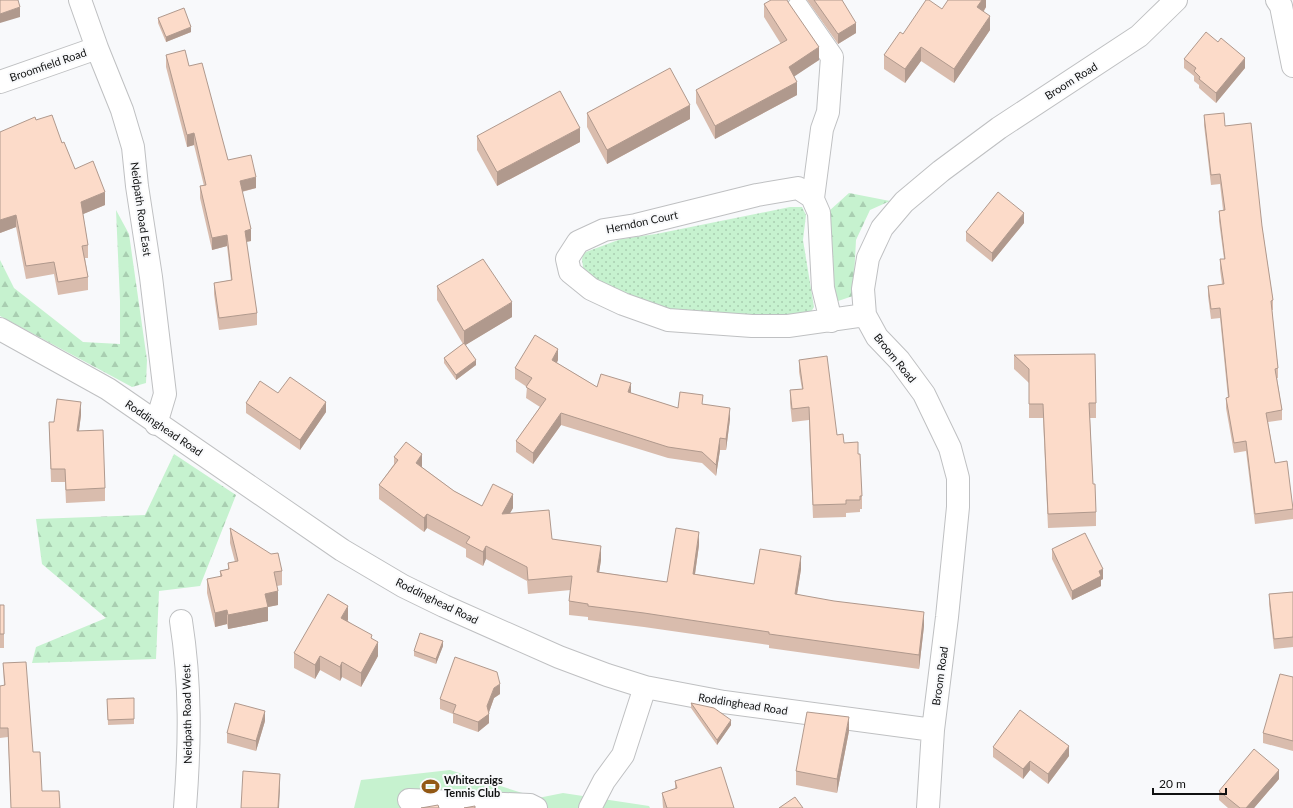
<svg xmlns="http://www.w3.org/2000/svg" width="1293" height="808" viewBox="0 0 1293 808" font-family="Lato,sans-serif">
  <style>
    .green { fill: url(#green-dots) }
    .forest { fill: url(#forest-firs) }
    .pitch { fill: #c6f2cf }
    .lines { fill: none; stroke-linecap: round; stroke-linejoin: round }
    .minor-casing { stroke: #bfc0c2; stroke-width: 24 }
    .minor { stroke: #fff; stroke-width: 22 }
    .wall { fill: #d9bcad }
    .shaded-wall { fill: #b0998d }
    .building { fill: #fcdbc9; stroke: #b0998d }
    .labels { text-anchor: middle; stroke-width: 4; stroke-linejoin: round; paint-order: stroke }
    .street-label { font-size: 11px; fill: #101111; stroke: #f8f9fb }
    .poi-label { font-size: 11px; font-weight: bold; fill: #101111; stroke: #f8f9fb; text-anchor: start }
  </style>
  <defs>
    <pattern id="green-dots" width="8" height="8" patternUnits="userSpaceOnUse"><rect width="8" height="8" fill="#c6f2cf"/><path d="M2 2h.1M6 6h.1" fill="none" stroke="#a9ceb1" stroke-width="1.8" stroke-linecap="round"/></pattern>
    <pattern id="forest-firs" width="22" height="20" patternUnits="userSpaceOnUse"><rect width="22" height="20" fill="#c6f2cf"/><path d="M5 1l3.5 6h-7zM16 11l3.5 6h-7z" fill="#a9ceb1"/></pattern>
  </defs>
  <rect width="100%" height="100%" fill="#f8f9fb"/>
  <path class="green" d="M790,207H802L806,215L803,240L814,307L809,315L793,317L672,311L602,284L584,273L582,260L583,253L621,239L656,234Z"/>
  <path class="forest" d="M849,193L890,201L870,210L856,240L853,296L838,301L830,279L829,211Z
    M116,210L129,234L147,360L146,383L132,387L0,316V260L14,288L83,342L120,344V301Z
    M174,454L236,495L200,586L159,591L156,659L32,663L36,647L106,618L42,564L36,519L145,515Z"/>
  <path class="pitch" d="M450,770L538,798L563,793L649,806L650,808H354L361,780Z"/>
  <g class="lines">
    <defs>
      <path id="minor" d="M80,0L97,48L122,110L133,147L137,186L151,277L165,394L156,424
        M1277,0L1281,6L1293,66
        M798,8L832,57L828,112L822,129L813,198
        M0,82L97,48
        M831,321L823,288L819,213L812,197L798,188L757,195L636,225L604,230L578,242L567,259L570,272L591,289L623,304L668,320L752,326H788L865,315
        M0,329L108,389L342,550L403,586L444,606L559,657L607,675L645,687L724,702L933,730
        M181,621C191,685 190,743 185,808
        M409,800L530,805L536,808
        M590,808L604,781L623,755L645,687
        M928,808L933,730L947,617L958,507V478L950,448L924,394L899,360L877,337L865,315L863,289L868,258L882,228L904,202L941,171L999,128L1139,36L1176,0"/>
    </defs>
    <use href="#minor" class="minor-casing"/>
    <use href="#minor" class="minor"/>
  </g>
  <path class="wall" d="M807,0H842L856,33L838,44Z
    M986,0V7L984,11L990,30L954,83L921,61L905,83L884,69V55L903,34L942,9Z
    M788,2L819,60L794,76L797,95L715,139L696,103V90L781,44L764,17V4Z
    M158,18L191,32L166,42L158,23Z
    M166,55L189,66L228,160L256,188L242,192L251,241L246,242L257,313V325L219,330L214,294V283L231,280L227,246L212,250L200,198V186H204L194,145L187,147L166,67Z
    M1184,59L1245,68L1216,103L1199,88V85L1194,81V76L1184,68Z
    M587,113L690,119L607,164L587,127Z
    M1204,115L1225,126L1262,226L1273,300V310H1272L1278,368V378H1277L1282,410V420L1268,422L1275,463L1293,507V519L1255,524L1246,451L1234,453L1226,408V398H1228L1220,318L1211,319L1208,296V286L1222,284L1220,269V259H1224L1219,221V211L1223,210L1220,184L1211,185L1204,125Z
    M36,120L62,143L75,169L105,205L83,214L88,245V258H85L88,277V290L58,295L54,274L26,279L16,227L0,233Z
    M477,136L580,142L497,186L477,150Z
    M1024,223L992,262L966,241V232Z
    M437,286L512,317L465,345L476,365L456,380L444,363V358L463,344L437,300Z
    M1014,355L1096,403V418H1090L1093,484L1096,512V526L1048,528L1043,418H1029V383L1014,369Z
    M558,360L557,363L597,387L631,393L678,408L703,404L730,419L726,450H720L716,476L702,463L668,458L561,425L533,464L516,452V441L540,407L526,398L527,387L515,379V368Z
    M799,360L837,435L844,443L858,454L862,496V509H860V512L846,513V517L813,518L809,420L792,422L790,403V390L802,389L799,372Z
    M278,393L326,412L300,450L246,413V403Z
    M81,415L79,431L105,488V501L66,503L65,482H51L49,422H54Z
    M394,457L422,467L454,491L482,506L513,508L509,514L552,539L601,560L599,572L667,582L699,545L695,574L754,584L801,569L797,594L924,626L919,669L769,648V645L644,627L588,620V617L569,615V601L571,590L528,594L527,581L486,559L483,566L466,557V549L427,528L424,532L379,499V485L394,464Z
    M230,528L282,571V585L277,586L278,605L268,607V621L228,629L227,624L215,627L207,593V579L220,577V571L228,569V563L235,562L230,543Z
    M1052,549L1103,579L1101,580V586L1072,600L1052,559Z
    M1293,592V647L1274,649L1269,604V594Z
    M0,605H4V648H0Z
    M348,620V621L372,639L378,656L361,687L342,677L340,681L320,670L315,679L294,668V653Z
    M443,646L436,664L414,656V651Z
    M3,663L33,752L42,791L60,808H11L8,737L0,738V686H4Z
    M1293,677V751L1263,743V733Z
    M500,694L494,698L489,712V723L478,732L453,723V714L440,709V699Z
    M134,698V724L108,725L107,699Z
    M691,703L731,725L717,745L691,708Z
    M265,721L256,751L227,743V733Z
    M849,731L837,793L796,785V771Z
    M993,747L1069,756L1048,784L1030,770L1023,779L993,757Z
    M1279,779L1254,808H1228L1219,800V791Z
    M675,781L734,808H663L662,793L675,789Z"/>
  <path class="shaded-wall" d="M982,0H986V7L977,21V7Z
    M20,7V17L0,23V14Z
    M990,16V30L954,83V69Z
    M856,23V33L838,44V34Z
    M191,27V32L166,42V37Z
    M819,47V60L789,80V67Z
    M921,47V61L905,83V69Z
    M1245,58V68L1216,103V93Z
    M797,82V95L715,139V126Z
    M690,105V119L607,164V150Z
    M580,128V142L497,186V172Z
    M194,133V145L187,147V135Z
    M256,177V188L240,192V181Z
    M105,192V205L81,215V202Z
    M1024,213V223L992,262V253Z
    M16,215V227L0,233V220Z
    M251,229V241L245,242V231Z
    M227,235V246L212,250V238Z
    M512,302V317L464,346V331Z
    M558,349V360L552,371V360Z
    M476,360V365L456,380V375Z
    M631,383V394L628,392Z
    M81,402V415L77,444V431Z
    M326,402V412L300,450V440Z
    M730,408V419L726,450V439Z
    M561,413V425L533,464V453Z
    M720,438V450L716,476V465Z
    M422,454V468L416,463Z
    M513,494V508L502,528V514Z
    M427,514V528L424,532V518Z
    M699,532V545L693,588V574Z
    M486,546V559L483,566V552Z
    M601,546V560L597,586V572Z
    M801,556V569L795,607V594Z
    M1103,569V579L1101,580V586L1072,600V591L1099,571Z
    M278,591V605L268,607V621L228,629V615L265,594Z
    M348,606V620L341,632V618Z
    M227,610V624L215,627V613Z
    M924,612V626L919,669V655Z
    M443,641V646L436,664V659Z
    M378,642V656L361,687V673Z
    M320,656V670L315,679V665Z
    M342,662V677L340,681V667Z
    M500,684V694L494,698L488,715L489,714V723L478,732V722L487,706L494,688Z
    M265,711V721L256,751V741Z
    M849,717V731L837,793V779Z
    M731,720V725L717,745V740Z
    M1069,746V756L1048,784V774Z
    M1030,761V770L1023,779V769Z
    M1279,770V779L1254,808H1246Z
    M280,774V788L279,808H278Z"/>
  <path class="building" d="M0,0H18L20,7L0,14Z
    M771,0H787L788,2L819,47L789,67L797,82L715,126L696,90L787,40L764,4Z
    M814,0H842L856,23L838,34Z
    M926,0H929L942,9L948,0H982L977,7L990,16L954,69L921,47L905,69L884,55L900,32L903,34Z
    M184,8L191,27L166,37L158,18Z
    M1206,32L1218,42L1221,38L1245,58L1216,93L1199,79L1200,77L1194,71L1196,68L1184,59Z
    M185,50L189,66L202,63L228,160L251,155L256,177L240,181L251,229L245,231L257,313L219,318L214,283L232,280L227,235L212,238L200,186L206,185L194,133L187,135L166,55Z
    M670,68L690,105L607,150L587,113Z
    M560,91L580,128L497,172L477,136Z
    M1224,113L1225,126L1251,123L1262,226L1273,300L1271,301L1278,368L1275,369L1282,410L1266,413L1275,463L1287,461L1293,509L1255,514L1246,441L1234,443L1226,398L1229,397L1220,308L1211,309L1208,286L1224,284L1220,259H1225L1219,211L1225,210L1220,174L1211,175L1204,115Z
    M52,115L62,143L64,142L75,169L93,161L105,192L81,202L88,245L82,246L88,277L58,282L54,262L26,266L16,215L0,220V132L35,117L36,120Z
    M998,192L1024,213L992,253L966,232Z
    M483,259L512,302L464,331L437,286Z
    M535,335L558,349L552,360L597,387L601,374L631,383L628,392L678,408L680,392L703,395L702,404L730,408L726,439L720,438L716,465L702,452L668,447L561,413L533,453L516,441L546,399L526,387L532,378L515,368Z
    M464,343L476,360L456,375L444,358Z
    M1095,354L1096,403H1089L1093,484H1095L1096,512L1048,514L1043,404H1029V369L1014,355Z
    M827,356L837,435L843,434L844,443L858,442V454H860L862,496H860V500H846V504L813,505L809,407L792,409L790,390L803,389L799,360Z
    M290,377L326,402L300,440L246,403L260,381L278,393Z
    M57,399L81,402L77,431L103,430L105,488L66,490L65,469H51L49,422H54Z
    M406,442L422,454L416,463L454,491L482,506L493,484L513,494L502,514L549,510L552,539L601,546L597,572L667,582L676,528L699,532L693,574L754,584L760,549L801,556L795,594L834,601L924,612L919,655L769,634V632L644,613L588,606V604L569,601L572,576L528,580L527,567L486,546L483,552L466,543L470,537L427,514L424,518L379,485L398,460L394,457Z
    M230,528L271,554L278,553L282,571L274,572L278,591L265,594L268,607L228,615L227,610L215,613L207,579L222,576L220,571L229,569L228,563L238,561Z
    M1085,533L1103,569L1099,571L1101,576L1072,591L1052,549Z
    M1293,592V637L1274,639L1269,594Z
    M328,594L348,606L341,618L372,635L371,638L378,642L361,673L342,662L340,667L320,656L315,665L294,653Z
    M0,605H4V634H0Z
    M420,633L443,641L436,659L414,651Z
    M455,657L497,672L500,684L494,688L487,706L489,714L478,722L453,713L456,705L440,699Z
    M26,662L33,752H40L42,791H59L60,808H11L8,728H0V686L5,685L3,663Z
    M1280,674L1293,677V741L1263,733Z
    M134,698V719L108,720L107,699Z
    M235,703L265,711L256,741L227,733Z
    M691,703L714,708L731,720L717,740Z
    M1020,710L1069,746L1048,774L1030,761L1023,769L993,747Z
    M807,712L849,717L837,779L796,771Z
    M1254,749L1279,770L1246,808H1240L1219,791Z
    M721,767L734,808H667L662,793L677,788L675,781Z
    M243,771L280,774L278,808H241Z
    M795,797L803,808H779Z
    M438,805L439,808H421Z
    M475,806V808H464Z"/>
  <defs>
    <symbol id="stadium-bare" viewBox="-9 -9 18 18"><path d="M0-5a6.5 5 0 1 0 0 10a6.5 5 0 1 0 0-10ZM-3.5-1.8h7v3.6h-7Z" fill="#925814" stroke="#f8f9fb" stroke-width="2.5" paint-order="stroke"/></symbol>
  </defs>
  <g fill-rule="evenodd">
    <use href="#stadium-bare" x="418" y="774" width="25" height="25"/>
  </g>
  <g class="labels">
    <g class="street-label">
      <text transform="translate(48 65) rotate(-19)" y="4">Broomfield Road</text>
      <text transform="translate(1071 81) rotate(-32)" y="4">Broom Road</text>
      <text transform="translate(141 209) rotate(82)" y="4">Neidpath Road East</text>
      <text transform="translate(642 222) rotate(-12)" y="4">Herndon Court</text>
      <text transform="translate(895 358) rotate(51)" y="4">Broom Road</text>
      <text transform="translate(164 428) rotate(34)" y="4">Roddinghead Road</text>
      <text transform="translate(437 601) rotate(26)" y="4">Roddinghead Road</text>
      <text transform="translate(940 676) rotate(-82)" y="4">Broom Road</text>
      <text transform="translate(743 704) rotate(9)" y="4">Roddinghead Road</text>
      <text transform="translate(187 714) rotate(-91)" y="4">Neidpath Road West</text>
    </g>
    <g class="poi-label">
      <text x="444" y="784">Whitecraigs<tspan x="444" dy="13">Tennis Club</tspan></text>
    </g>
  </g>
  <path d="M1153 788v6h73v-6" fill="none" stroke="#101111" stroke-width="2"/>
  <text x="1159" y="788" font-size="12" fill="#101111" stroke="#f8f9fb" stroke-width="3" paint-order="stroke">20 m</text>
</svg>
